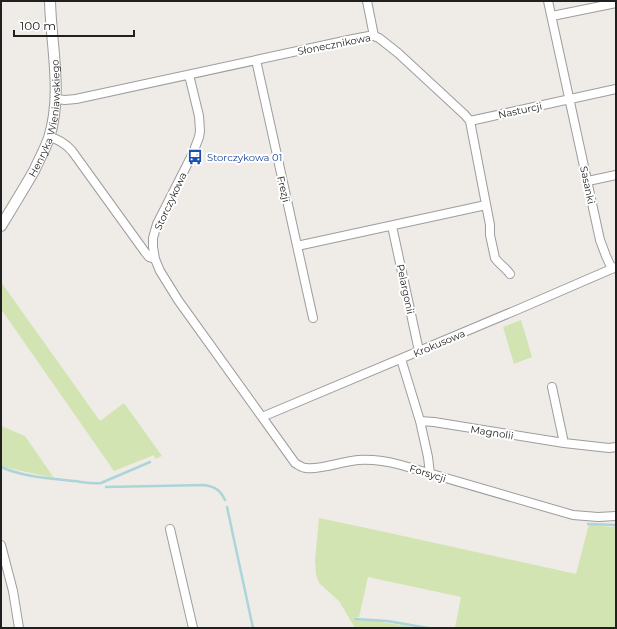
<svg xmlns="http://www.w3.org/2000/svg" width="617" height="629" viewBox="0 0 617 629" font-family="Montserrat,sans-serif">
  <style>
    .grass { fill: #d2e4b2 }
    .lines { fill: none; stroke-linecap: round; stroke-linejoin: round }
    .stream { stroke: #abd5d9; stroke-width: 2.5 }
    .minor-casing { stroke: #9d9d9d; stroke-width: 10 }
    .tertiary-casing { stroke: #9d9d9d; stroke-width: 12 }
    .minor { stroke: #fff; stroke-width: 8 }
    .tertiary { stroke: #fff; stroke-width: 10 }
    .labels { text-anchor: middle; stroke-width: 4; stroke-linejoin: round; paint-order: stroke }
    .street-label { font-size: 10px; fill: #202020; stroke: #fff }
    .transit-label { font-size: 10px; fill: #164399; stroke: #fff; text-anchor: start }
  </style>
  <rect width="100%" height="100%" fill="#efebe7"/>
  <path class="grass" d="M1,282L100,421L124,403L162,456L155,459L154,455L114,471L1,309Z
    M521,320L532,357L514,364L503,327Z
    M1,426L25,436L54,478L8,468L1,466Z
    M319,518L385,532L576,574L589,524L609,527L616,526V628H455L461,597L368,577L359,617L353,618V619L354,620L375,621L418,628H355L339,601L319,583L316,575L315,561Z"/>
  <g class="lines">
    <path class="stream" d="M1,467C23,477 50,478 74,481C83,482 91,484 101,483L150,462
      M106,487L204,485C216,487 220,490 225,500
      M227,507L253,628
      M588,524L616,525
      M355,619L387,621L428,628"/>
    <defs>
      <path id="minor" d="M367,1L374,36
        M548,1L600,240L606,256L612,269
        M552,16L616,3
        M256,60L313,318
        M189,75L199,116L200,131L199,137L193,153L157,224L153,238V247L155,259L160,271L178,300L262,417L295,463C299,465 302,468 306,468C321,470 343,461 358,460C374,459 386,461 401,465L573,515L598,517L616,516
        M56,99L65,100L76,99L353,39L369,36H374L379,38L398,53L465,115L470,121L490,225V235L495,258C499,264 506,268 510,274
        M470,121L616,89
        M49,137C59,139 65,143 72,151L145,252L149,257L155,259
        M588,181L616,175
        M392,226L419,351
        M297,246L486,205
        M401,359L420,421L428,457L430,474
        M552,387L564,443
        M262,417L519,309L616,267
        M420,421L434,422L564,443L609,448L616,447
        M170,529L193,628
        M1,545L13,591L19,628"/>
      <g id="tertiary">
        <path id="s1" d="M1,226C12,208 23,190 34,171C39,160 45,149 49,138C63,93 51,46 50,1"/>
      </g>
    </defs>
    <use href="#minor" class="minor-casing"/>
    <use href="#tertiary" class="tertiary-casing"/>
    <use href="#minor" class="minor"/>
    <use href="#tertiary" class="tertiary"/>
  </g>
  <defs>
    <symbol id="bus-bare" viewBox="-9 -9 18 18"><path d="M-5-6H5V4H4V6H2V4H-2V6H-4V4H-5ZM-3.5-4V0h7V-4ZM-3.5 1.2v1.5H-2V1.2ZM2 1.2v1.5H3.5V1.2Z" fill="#1a4fb4" stroke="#fff" stroke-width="2.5" paint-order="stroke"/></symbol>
  </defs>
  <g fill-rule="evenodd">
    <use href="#bus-bare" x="184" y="146" width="22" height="22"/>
  </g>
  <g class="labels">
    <g class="street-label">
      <text transform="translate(334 44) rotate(-11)" y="4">Słonecznikowa</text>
      <text transform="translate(520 110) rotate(-12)" y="4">Nasturcji</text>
      <text dy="4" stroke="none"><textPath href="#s1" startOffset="119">Henryka Wieniawskiego</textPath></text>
      <text transform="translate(588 185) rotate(78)" y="4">Sasanki</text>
      <text transform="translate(284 189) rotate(77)" y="4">Frezji</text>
      <text transform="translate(170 201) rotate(-65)" y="4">Storczykowa</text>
      <text transform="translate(406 289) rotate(78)" y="4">Pelargonii</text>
      <text transform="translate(439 343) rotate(-23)" y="4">Krokusowa</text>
      <text transform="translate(492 432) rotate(9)" y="4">Magnolii</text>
      <text transform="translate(428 473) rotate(17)" y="4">Forsycji</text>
    </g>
    <g class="transit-label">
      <text x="207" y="161">Storczykowa 01</text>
    </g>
  </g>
  <rect width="617" height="629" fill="none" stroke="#202020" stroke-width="4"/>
  <path d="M14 30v6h120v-6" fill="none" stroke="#202020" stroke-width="2"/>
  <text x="20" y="30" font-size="12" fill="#202020" stroke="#ffffff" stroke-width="3" paint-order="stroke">100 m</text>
</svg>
